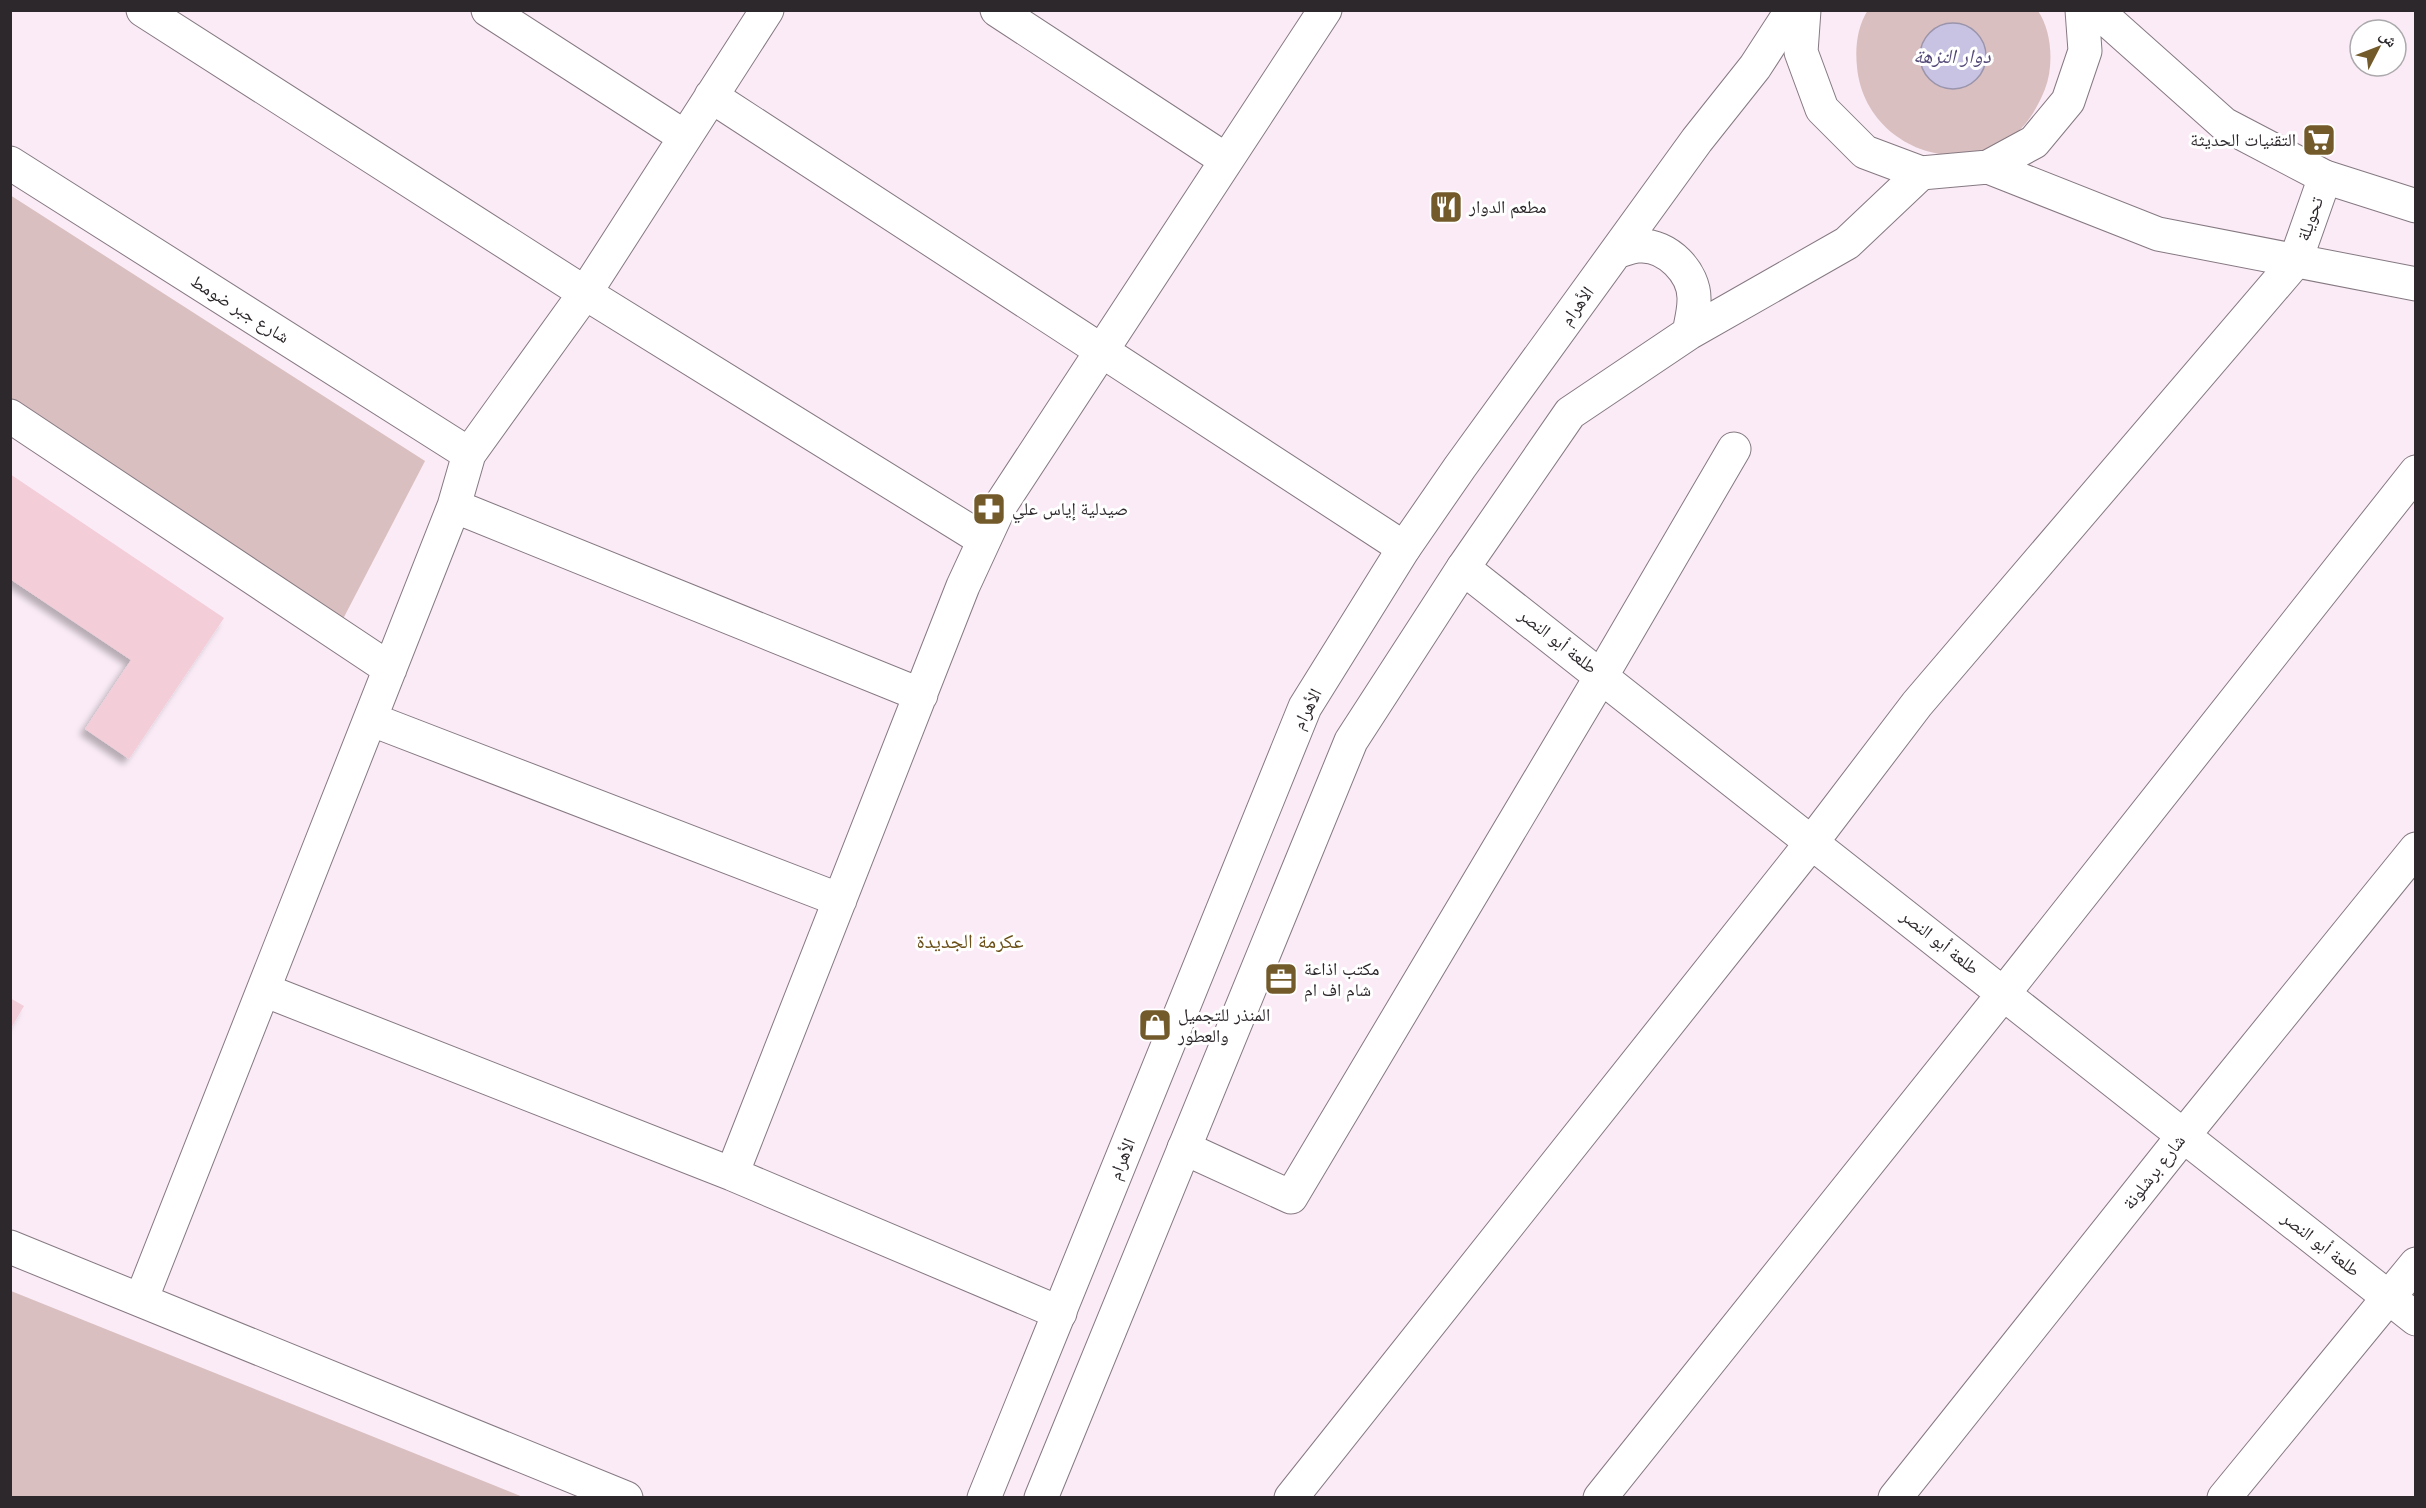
<svg xmlns="http://www.w3.org/2000/svg" width="2426" height="1508" viewBox="0 0 2426 1508" font-family="'Open Sans','Noto Naskh Arabic',sans-serif">
  <style>
    .green { fill: #d9bfbf }
    .water { fill: #c9c3e3; stroke: #9a94ac; stroke-width: 1.5 }
    .building { fill: #f3cdd8; filter: url(#shadow) }
    .lines { fill: none; stroke-linecap: round; stroke-linejoin: round }
    .minor-casing { stroke: #867982; stroke-width: 35 }
    .primary-casing { stroke: #867982; stroke-width: 35 }
    .trunk-casing { stroke: #867982; stroke-width: 35 }
    .minor { stroke: #fff; stroke-width: 33 }
    .primary { stroke: #fff; stroke-width: 33 }
    .trunk { stroke: #fff; stroke-width: 33 }
    .labels { text-anchor: middle; stroke-width: 6; stroke-linejoin: round; paint-order: stroke }
    .poi-label { font-size: 18px; fill: #2d282c; stroke: #fff; text-anchor: start }
    .street-label { font-size: 18px; fill: #2d282c; stroke: #fff }
    .water-label { font-size: 20px; font-style: italic; fill: #554a78; stroke: #fff }
    .neighbourhood-label { font-size: 20px; fill: #6a4f17; stroke: #fff }
  </style>
  <defs>
    <filter id="shadow"><feDropShadow dx="-5.5" dy="5.5" stdDeviation="3" flood-color="#0004"/></filter>
  </defs>
  <rect width="100%" height="100%" fill="#faebf6"/>
  <path class="green" d="M1868,10L2038,11C2052,31 2054,66 2045,89C2038,106 2029,123 2015,134C1954,182 1864,143 1857,67C1855,48 1857,27 1868,10Z
    M10,195L425,461L343,619L11,399Z
    M11,1291L523,1497H11Z"/>
  <path class="water" d="M1920 56a33 33 0 1 1 66 0a33 33 0 1 1-66 0Z"/>
  <path class="building" d="M10,474L224,618L129,759L85,729L131,660L10,579Z
    M10,998L24,1006L10,1030Z"/>
  <g class="lines">
    <defs>
      <path id="minor" d="M143,10L585,293L984,540
        M488,10L685,137
        M997,10L1226,160
        M711,96L1404,548
        M10,163L469,454
        M10,416L390,669
        M454,506L921,695
        M1463,568L2416,1319
        M370,719L840,900
        M264,990L732,1174L1060,1313
        M1184,1148L1291,1197L1602,675L1734,449
        M732,1174L963,586L1000,506L1325,10
        M10,1247L626,1498
        M141,1300L454,506L469,454L585,293L767,10
        M1291,1498L1812,842L1917,704L2295,262L2325,177
        M1600,1498L2004,993L2416,472
        M1895,1498L2184,1135L2416,849
        M2224,1498L2416,1264"/>
      <path id="primary" d="M1616,252C1623,250 1632,246 1639,246C1667,244 1695,273 1694,300C1694,311 1691,322 1689,333
        M984,1498L1305,707L1404,548L1460,467L1697,140L1755,67L1792,10
        M1041,1498L1351,741L1463,568L1570,413L1689,333L1847,243L1921,173"/>
      <path id="trunk" d="M1804,10L1801,52L1822,109L1865,152L1921,173L1988,167L2034,142L2068,101L2085,51L2082,10
        M2096,10L2224,124L2325,177L2416,206
        M1988,167L2158,234L2416,284"/>
    </defs>
    <use href="#minor" class="minor-casing"/>
    <use href="#primary" class="primary-casing"/>
    <use href="#trunk" class="trunk-casing"/>
    <use href="#minor" class="minor"/>
    <use href="#primary" class="primary"/>
    <use href="#trunk" class="trunk"/>
  </g>
  <defs>
    <symbol id="supermarket-square" viewBox="-11 -11 22 22"><rect x="-9" y="-9" width="18" height="18" rx="4" fill="#735a2b" stroke="#fff"/><path d="M-6-5.5h2.5l.6 2H6L4.5 2H-2.5L-4.4-4H-6ZM-1.5 3.2a1.3 1.3 0 1 0 .1 0ZM3 3.2a1.3 1.3 0 1 0 .1 0Z" fill="#fff"/></symbol>
    <symbol id="restaurant-square" viewBox="-11 -11 22 22"><rect x="-9" y="-9" width="18" height="18" rx="4" fill="#735a2b" stroke="#fff"/><path d="M-5-6h1v4h1v-4h1v4h1v-4h1v5L-1.5 .5V6h-2V.5L-5-1ZM5-6V6H3V1.5H1.5Q1.5-4 5-6Z" fill="#fff"/></symbol>
    <symbol id="pharmacy-square" viewBox="-11 -11 22 22"><rect x="-9" y="-9" width="18" height="18" rx="4" fill="#735a2b" stroke="#fff"/><path d="M-2-6h4v4h4v4h-4v4h-4v-4h-4v-4h4Z" fill="#fff"/></symbol>
    <symbol id="office-square" viewBox="-11 -11 22 22"><rect x="-9" y="-9" width="18" height="18" rx="4" fill="#735a2b" stroke="#fff"/><path d="M-6-3h4V-5.5h4V-3h4V5H-6ZM-1-4.5V-3h2v-1.5ZM-6 0V1H6V0Z" fill="#fff"/></symbol>
    <symbol id="shop-square" viewBox="-11 -11 22 22"><rect x="-9" y="-9" width="18" height="18" rx="4" fill="#735a2b" stroke="#fff"/><path d="M-5-2.5h2.3a2.7 3.5 0 0 1 5.4 0H5L5.5 6h-11ZM-1.5-2.5h3a1.5 2.3 0 0 0-3 0Z" fill="#fff"/></symbol>
  </defs>
  <g fill-rule="evenodd">
    <use href="#supermarket-square" x="2300" y="121" width="38" height="38"/>
    <use href="#restaurant-square" x="1427" y="188" width="38" height="38"/>
    <use href="#pharmacy-square" x="970" y="490" width="38" height="38"/>
    <use href="#office-square" x="1262" y="960" width="38" height="38"/>
    <use href="#shop-square" x="1136" y="1006" width="38" height="38"/>
  </g>
  <g class="labels">
    <g class="poi-label">
      <text x="2296" y="146" text-anchor="end">التقنيات الحديثة</text>
      <text x="1469" y="213">مطعم الدوار</text>
      <text x="1012" y="515">صيدلية إياس علي</text>
      <text x="1304" y="975">مكتب اذاعة<tspan x="1304" dy="21">شام اف ام</tspan></text>
      <text x="1178" y="1021">المنذر للتجميل<tspan x="1178" dy="21">والعطور</tspan></text>
    </g>
    <g class="street-label">
      <text transform="translate(2310 219) rotate(-70)" y="6">تحويلة</text>
      <text transform="translate(1577 306) rotate(-54)" y="6">الأهرام</text>
      <text transform="translate(240 309) rotate(32)" y="6">شارع جبر ضومط</text>
      <text transform="translate(1558 641) rotate(38)" y="6">طلعة أبو النصر</text>
      <text transform="translate(1307 709) rotate(-63)" y="6">الأهرام</text>
      <text transform="translate(1940 942) rotate(38)" y="6">طلعة أبو النصر</text>
      <text transform="translate(1122 1159) rotate(-68)" y="6">الأهرام</text>
      <text transform="translate(2154 1172) rotate(-52)" y="6">شارع برشلونة</text>
      <text transform="translate(2321 1244) rotate(38)" y="6">طلعة أبو النصر</text>
    </g>
    <g class="water-label">
      <text x="1952" y="63">دوار النزهة</text>
    </g>
    <g class="neighbourhood-label">
      <text x="970" y="948">عكرمة الجديدة</text>
    </g>
  </g>
  <rect width="2426" height="1508" fill="none" stroke="#2d282c" stroke-width="24"/>
  <g transform="translate(2378 48) rotate(48)"><circle r="28" fill="#ffffff" stroke="#aba9ab" stroke-width="1.5"/>
  <path d="M0-4.5L10 22L0 15L-10 22Z" fill="#735a2b"/>
  <text y="-9" font-size="16" font-weight="bold" text-anchor="middle" fill="#2d282c">ش</text>
  </g>
</svg>
